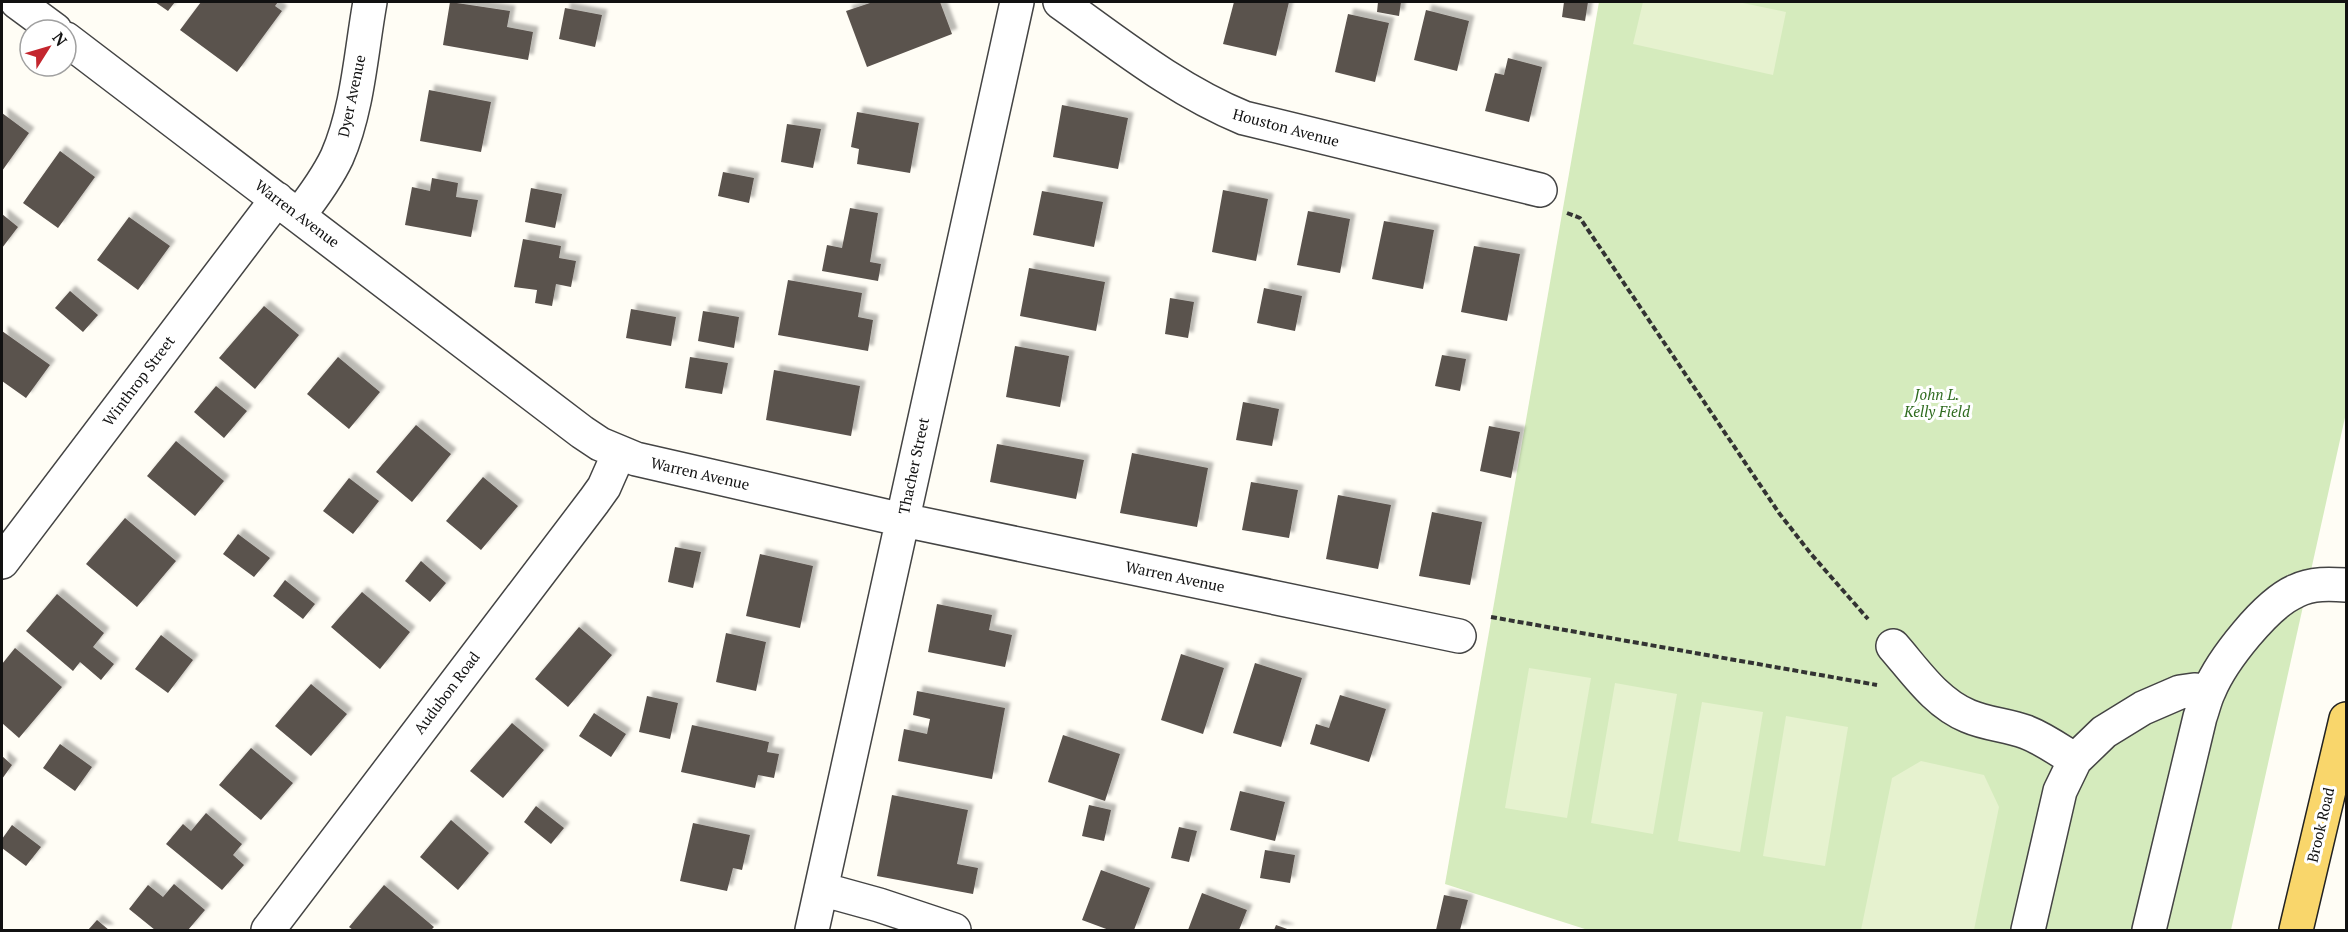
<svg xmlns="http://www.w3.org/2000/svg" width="2348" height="932" viewBox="0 0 2348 932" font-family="'PT Serif',serif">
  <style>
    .green { fill: #d5ebbd }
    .pitch { fill: #e6f2cf }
    .building { fill: #5a524d; filter: url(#shadow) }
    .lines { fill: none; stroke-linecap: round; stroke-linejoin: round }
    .minor-casing { stroke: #444; stroke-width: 36 }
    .major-casing { stroke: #222; stroke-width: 36 }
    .path { stroke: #333; stroke-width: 4; stroke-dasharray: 6 3; stroke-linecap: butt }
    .minor { stroke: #fff; stroke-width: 33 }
    .major { stroke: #f9d66b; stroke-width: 33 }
    .labels { text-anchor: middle; stroke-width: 6; stroke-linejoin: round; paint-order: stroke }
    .street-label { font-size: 15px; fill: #111; stroke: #fff }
    .park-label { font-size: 15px; font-style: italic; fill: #2f6b1f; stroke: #fff }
  </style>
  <defs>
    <filter id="shadow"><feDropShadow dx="5.5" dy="-5.5" stdDeviation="1.5" flood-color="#0004"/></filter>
  </defs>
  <rect width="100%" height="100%" fill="#fffdf5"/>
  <path class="green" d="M1599,2H2346V413L2231,930H1588L1445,884Z"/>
  <path class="pitch" d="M1643,2H1738L1786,12L1773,75L1633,44Z
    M1529,668L1591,678L1567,818L1505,808Z
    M1615,683L1677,694L1653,834L1591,823Z
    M1702,702L1763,712L1740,852L1678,841Z
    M1786,716L1848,727L1825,866L1763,856Z
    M1921,761L1984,775L1999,807L1974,930H1861L1892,778Z"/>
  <path class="building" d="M155,2H175L168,11Z
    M201,2H278L275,6L282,11L237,72L180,30Z
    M450,2L510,11L507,27L533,32L528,60L443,45Z
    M873,2H940L952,34L867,67L846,11Z
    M1234,2H1289L1276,56L1223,44Z
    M1378,2H1401L1399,16L1377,12Z
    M1564,2H1588L1585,21L1562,17Z
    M565,8L602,15L595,47L559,39Z
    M1426,10L1469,21L1457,71L1414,60Z
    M1348,14L1389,23L1375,82L1335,72Z
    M1508,58L1542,67L1529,122L1485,111L1495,73L1504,75Z
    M429,90L491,102L481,152L420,141Z
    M1062,105L1128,118L1118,169L1053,157Z
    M857,112L919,123L910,173L857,164L859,149L851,147Z
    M2,113L29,133L2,171Z
    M787,124L821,129L813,168L781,162Z
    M60,151L95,177L58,228L23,203Z
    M723,172L754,178L749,203L718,196Z
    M432,178L458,183L456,197L478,200L471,237L405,225L412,187L430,191Z
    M531,188L562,194L555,228L525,222Z
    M1223,190L1268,199L1256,261L1212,252Z
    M1042,191L1103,202L1094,247L1033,235Z
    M850,208L878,213L870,262L881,264L878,281L822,271L827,245L842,248Z
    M1308,211L1350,219L1340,273L1297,265Z
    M2,214L18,227L2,248Z
    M129,217L170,246L138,290L97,260Z
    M1384,221L1434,230L1423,289L1372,279Z
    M523,239L561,246L559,258L576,261L571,287L556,284L552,306L535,303L537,290L514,287Z
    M1474,246L1520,254L1507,321L1461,312Z
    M1029,268L1105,282L1096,331L1020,316Z
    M788,280L862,293L858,317L873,320L868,351L778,335Z
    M1264,288L1302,296L1295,331L1257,323Z
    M70,291L98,315L83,332L55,308Z
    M1170,298L1194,302L1188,338L1165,334Z
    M264,306L299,335L255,389L219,358Z
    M631,309L676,317L671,346L626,338Z
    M703,311L739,317L734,348L698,341Z
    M2,331L50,365L26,398L2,381Z
    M1015,346L1069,356L1060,407L1006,397Z
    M1442,355L1466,359L1460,391L1435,386Z
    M338,357L380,392L349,429L307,394Z
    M690,357L728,363L722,394L685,388Z
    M774,370L860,386L851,436L766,420Z
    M216,386L247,411L224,438L194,412Z
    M1243,402L1279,409L1272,446L1236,440Z
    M416,425L451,454L412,502L376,472Z
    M1489,426L1520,432L1511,478L1480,471Z
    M176,441L224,481L195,516L147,476Z
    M997,444L1084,460L1076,499L990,482Z
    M1132,453L1208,468L1197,527L1120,513Z
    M483,477L518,506L481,550L446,521Z
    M349,478L379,501L353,534L323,511Z
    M1251,482L1298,490L1289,538L1242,530Z
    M1338,495L1391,505L1378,569L1326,559Z
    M1432,512L1482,522L1470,585L1419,576Z
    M125,518L176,561L137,607L86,564Z
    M238,534L270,558L254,577L223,554Z
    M675,547L701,552L693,588L668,582Z
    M760,554L813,566L800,628L746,616Z
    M421,561L446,583L430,602L405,581Z
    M285,580L315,604L303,619L273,596Z
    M362,592L410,632L380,669L331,627Z
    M57,594L104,633L93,647L114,664L101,680L80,662L73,671L26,631Z
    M937,604L992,615L989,630L1012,635L1005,667L928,652Z
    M579,627L612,655L568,707L535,679Z
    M726,633L766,642L756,691L716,682Z
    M161,635L193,660L168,693L135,669Z
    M15,648L62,687L19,738L2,723V664Z
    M1181,654L1224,668L1203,734L1161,720Z
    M1255,663L1302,678L1281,747L1233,733Z
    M311,684L347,714L311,756L275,726Z
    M917,691L1005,708L992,779L898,761L904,729L927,734L930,719L913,715Z
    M1340,695L1386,709L1369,762L1310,744L1316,724L1329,728Z
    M647,696L678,703L670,739L639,732Z
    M594,713L626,734L611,757L579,736Z
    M512,723L544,750L503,798L470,771Z
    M692,725L769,742L767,752L779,754L774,778L758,775L755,788L681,772Z
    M1063,735L1120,754L1105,801L1048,782Z
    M60,744L92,767L75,791L43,768Z
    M251,748L293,783L261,820L219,785Z
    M2,756L12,765L2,779Z
    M1240,791L1285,802L1275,841L1230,830Z
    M892,795L968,810L957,864L978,868L973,894L877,876Z
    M1089,805L1111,810L1104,841L1082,836Z
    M536,806L564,828L551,844L524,822Z
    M206,813L242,844L233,855L244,865L222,890L166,844L183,824L191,831Z
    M451,820L489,853L458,890L420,857Z
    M693,823L750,835L742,870L733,868L727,891L680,881Z
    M12,825L41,847L26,866L2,848V839Z
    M1179,827L1197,831L1189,862L1171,858Z
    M1265,850L1295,855L1290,883L1260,878Z
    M1101,870L1150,888L1134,930H1109L1082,920Z
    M174,884L205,910L188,930H155L129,909L148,885L163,897Z
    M384,885L434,927L431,930H353L349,927Z
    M1202,893L1247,910L1239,930H1188Z
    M1444,895L1468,900L1460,930H1436Z
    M97,920L109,930H88Z
    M1276,925L1290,930H1274Z"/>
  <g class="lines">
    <defs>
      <path id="minor" d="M17,2L55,30
        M1060,2C1119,44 1176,90 1244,118L1540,190
        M66,39L582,432L600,444L636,459L903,520L1459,636
        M299,215C313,197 327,178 337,157C358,109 361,52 370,2
        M2,562L277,199
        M1893,646C1915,671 1936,703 1968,716C1986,724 2007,725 2026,732C2044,739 2059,750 2075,760
        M821,889L879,905L954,930
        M268,930L594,501L604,487L619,453
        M812,930L1017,2
        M2028,930L2060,791L2075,760L2104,732L2143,708L2180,692L2194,690L2209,691
        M2149,930L2200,717C2203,709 2205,699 2209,691C2222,660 2266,604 2296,591C2312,583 2330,584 2346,585"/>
      <path id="major" d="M2296,930L2346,719"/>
    </defs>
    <use href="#minor" class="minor-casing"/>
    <use href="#major" class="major-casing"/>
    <path class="path" d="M1567,213L1580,218L1779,513L1811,554L1868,619
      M1491,617L1877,685"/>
    <use href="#minor" class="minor"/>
    <use href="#major" class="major"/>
  </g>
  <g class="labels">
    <g class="street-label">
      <text transform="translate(352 96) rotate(-78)" y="5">Dyer Avenue</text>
      <text transform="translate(1286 128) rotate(15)" y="5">Houston Avenue</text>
      <text transform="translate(297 214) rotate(37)" y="5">Warren Avenue</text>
      <text transform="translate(139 381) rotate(-53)" y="5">Winthrop Street</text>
      <text transform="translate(914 466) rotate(-78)" y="5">Thacher Street</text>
      <text transform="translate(700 474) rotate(13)" y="5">Warren Avenue</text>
      <text transform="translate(1175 577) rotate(12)" y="5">Warren Avenue</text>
      <text transform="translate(447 693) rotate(-53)" y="5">Audubon Road</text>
      <text transform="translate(2321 825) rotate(-77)" y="5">Brook Road</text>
    </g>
    <g class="park-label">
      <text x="1937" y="400">John L.<tspan x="1937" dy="17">Kelly Field</tspan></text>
    </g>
  </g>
  <rect width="2348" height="932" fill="none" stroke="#111111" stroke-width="6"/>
  <g transform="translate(48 48) rotate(53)"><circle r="28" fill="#ffffff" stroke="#a0a0a0" stroke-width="1.5"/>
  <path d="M0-4.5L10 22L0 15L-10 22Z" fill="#c4262e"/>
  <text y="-9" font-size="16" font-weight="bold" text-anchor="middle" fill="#111111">N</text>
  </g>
</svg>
